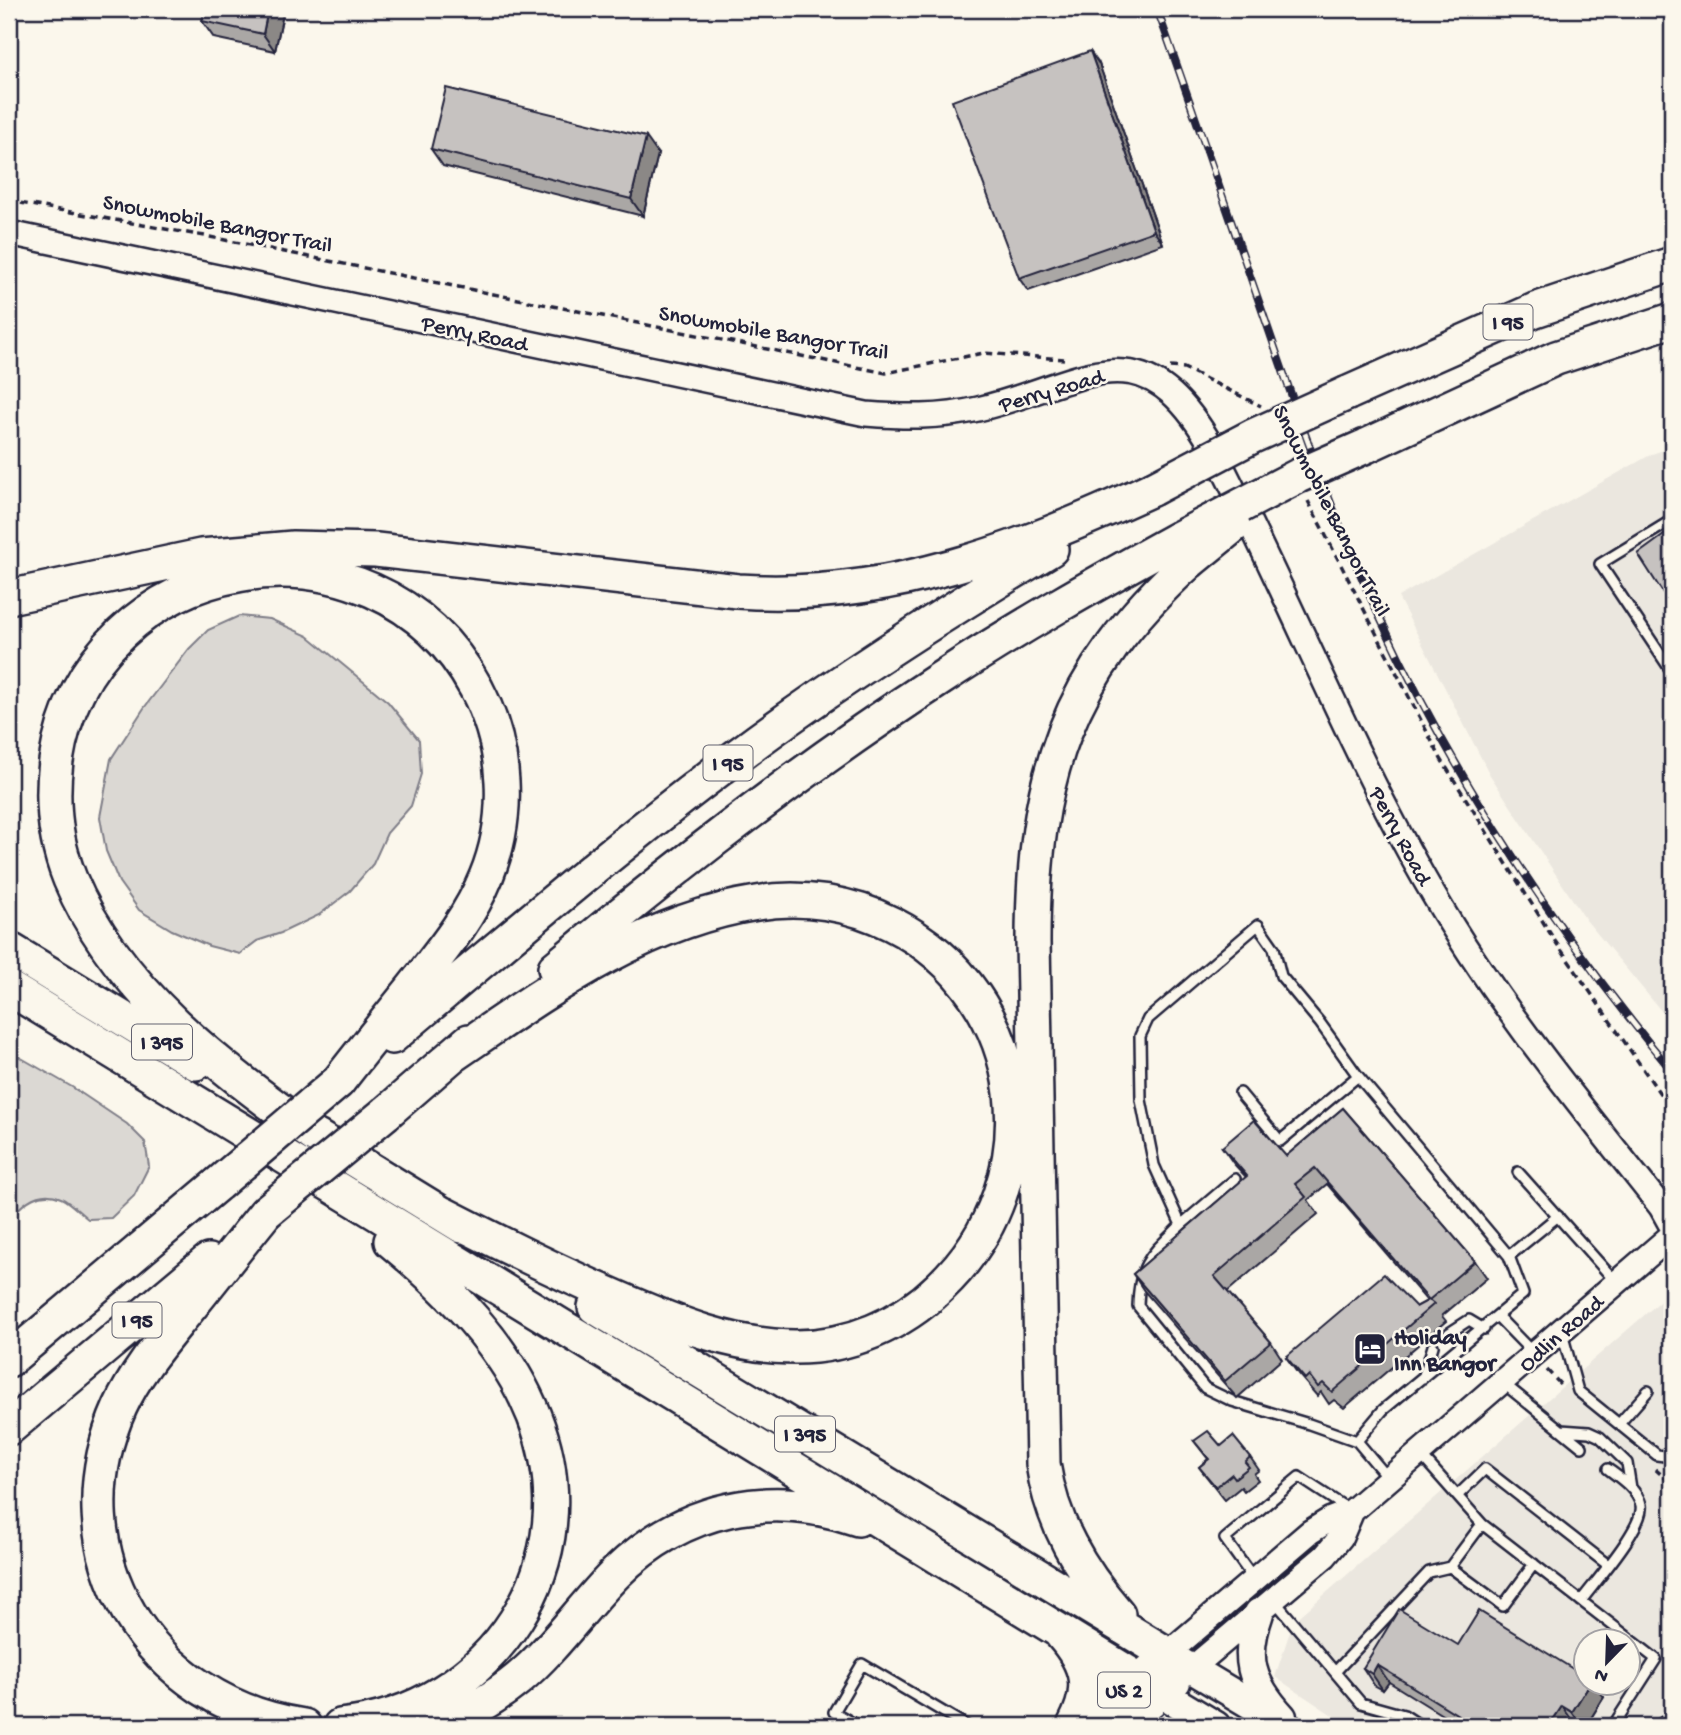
<svg xmlns="http://www.w3.org/2000/svg" width="1681" height="1735" viewBox="0 0 1681 1735" font-family="'Gochi Hand',sans-serif">
  <style>
    .built { fill: #ebe7df; fill-rule: evenodd }
    .green { fill: #dbd8d3; stroke: #7e7d87; stroke-width: 2 }
    .lines { fill: none; stroke-linecap: round; stroke-linejoin: round }
    .service-casing { stroke: #22223b; stroke-width: 14 }
    .tertiary-casing { stroke: #22223b; stroke-width: 28 }
    .primary-casing { stroke: #22223b; stroke-width: 33 }
    .motorway-casing { stroke: #22223b; stroke-width: 38 }
    .path { stroke: #22223b; stroke-width: 3.5; stroke-dasharray: 7 5; stroke-linecap: butt }
    .service { stroke: #fbf7ec; stroke-width: 9 }
    .tertiary { stroke: #fbf7ec; stroke-width: 23 }
    .primary { stroke: #fbf7ec; stroke-width: 28 }
    .motorway { stroke: #fbf7ec; stroke-width: 33 }
    .rail-casing { stroke: #22223b; stroke-width: 8 }
    .rail { stroke: #fbf7ec; stroke-width: 5; stroke-dasharray: 16; stroke-linecap: butt }
    .motorway-bridge-casing { stroke: #22223b; stroke-width: 38; stroke-linecap: butt }
    .motorway-bridge { stroke: #fbf7ec; stroke-width: 33 }
    .wall { fill: #aaa7a5; stroke: #22223b; stroke-width: 2 }
    .shaded-wall { fill: #8b8886; stroke: #22223b; stroke-width: 2 }
    .building { fill: #c6c2c0; stroke: #22223b; stroke-width: 2 }
    .labels { text-anchor: middle; stroke-width: 5; stroke-linejoin: round; paint-order: stroke }
    .shield { fill: #fbf7ec; stroke: #636270; stroke-width: 2 }
    .shield-label { font-size: 21px; font-weight: bold; fill: #22223b }
    .street-label { font-size: 23px; fill: #22223b; stroke: #fbf7ec }
    .poi-label { font-size: 23px; font-weight: bold; fill: #22223b; stroke: #fbf7ec; text-anchor: start }
  </style>
  <rect width="100%" height="100%" fill="#fbf7ec"/>
  <filter id="ink" filterUnits="userSpaceOnUse"><feTurbulence type="fractalNoise" baseFrequency=".0143" numOctaves="2"/><feDisplacementMap in="SourceGraphic" scale="14" xChannelSelector="R" yChannelSelector="G"/><feConvolveMatrix kernelMatrix="1 2 1 2 8 2 1 2 1" color-interpolation-filters="sRGB"/></filter>
  <g filter="url(#ink)">
    <path class="built" d="M1672,447V1024L1586,920L1490,775L1398,597L1652,454Z
      M1672,1291V1726H1349L1275,1677L1293,1622ZM1586,1640H1628V1682H1586Z"/>
    <path class="green" d="M239,616L270,619L308,636L388,702L419,740L421,774L411,806L387,833L373,864L350,891L319,915L281,933L257,941L240,954L209,946L172,930L139,910L119,882L106,851L100,817L111,759L144,708L189,649L208,630Z
      M9,1051L72,1087L127,1124L145,1142L149,1166L134,1196L111,1218L88,1219C80,1213 70,1202 61,1198C39,1188 21,1204 9,1220Z"/>
    <g class="lines">
      <defs>
        <path id="service" d="M1672,520L1600,564L1672,672
          M1240,1093L1280,1141L1358,1076
          M1518,1172L1616,1282
          M1181,1225L1235,1179
          M1498,1317L1534,1354
          M1449,1333L1469,1320L1484,1329
          M1562,1333L1578,1391L1657,1455L1672,1457
          M1423,1378L1433,1346
          M1503,1383L1582,1447
          M1619,1424L1648,1391
          M1561,1430L1589,1432L1600,1437L1627,1463L1631,1488
          M1357,1441L1383,1410L1523,1294L1509,1256
          M1420,1454L1482,1524L1656,1659L1613,1726
          M1388,1478L1357,1441L1309,1424L1232,1401L1205,1388L1138,1306C1139,1262 1151,1255 1181,1225L1154,1165L1141,1100L1140,1036L1148,1019L1258,925L1274,948L1281,976L1320,1023L1358,1076L1509,1256L1558,1216
          M1457,1496L1485,1469L1608,1565
          M1482,1524L1450,1567L1503,1606L1534,1564
          M1253,1578L1225,1539L1299,1477L1348,1509
          M1274,1600L1361,1703L1404,1715L1421,1726
          M1581,1601C1595,1582 1645,1526 1641,1505C1637,1489 1620,1478 1608,1469
          M1335,1672L1429,1572L1450,1567
          M858,1726L834,1712L862,1664L967,1726"/>
        <path id="tertiary" d="M9,233L866,414C904,417 940,418 978,409C1084,384 1141,322 1212,447C1289,594 1349,750 1433,894C1498,1006 1581,1106 1661,1207L1672,1227
          M1167,1654L1310,1532L1331,1519L1352,1511L1672,1235
          M1191,1669L1325,1556L1341,1537L1352,1511"/>
        <path id="primary" d="M1259,1613C1243,1658 1250,1682 1282,1717
          M1138,1679L1216,1726
          M1082,1726L1167,1654L1287,1726
          M1124,1726L1176,1682"/>
        <path id="motorway" d="M1348,393L1535,310L1672,264
          M1366,446L1556,358L1672,320
          M9,597L201,556L293,548L376,550L738,591C888,601 1019,550 1152,489
          M9,949L196,1063
          M555,968C678,865 806,766 940,679C1017,628 1097,583 1177,539
          M9,988L1138,1679
          M392,1037C505,942 618,845 737,756C837,681 943,614 1051,549
          M386,1113L469,1041
          M315,1136C220,1067 117,991 70,879C55,842 51,801 56,761C88,549 375,500 476,688C507,746 511,816 486,877C469,919 440,953 412,989C387,1020 362,1051 338,1082
          M317,1137L462,1226
          M266,1212C239,1245 213,1279 186,1312C162,1342 136,1372 120,1407C54,1554 150,1704 304,1726
          M443,1214C501,1244 560,1273 620,1299C675,1323 734,1347 795,1347C849,1347 901,1325 940,1287C1052,1181 1033,995 892,924C851,903 802,895 757,903C642,921 547,991 453,1055
          M595,1307L1167,1654
          M9,1360L218,1184
          M9,1428L208,1261
          M1118,1614C1080,1570 1052,1523 1043,1464L1033,942C1033,778 1065,675 1189,562
          M1062,1635C1089,1666 1093,1690 1074,1726
          M340,1726C492,1711 592,1562 534,1416C506,1345 449,1289 391,1241
          M441,1726C468,1713 494,1699 518,1679C555,1648 582,1607 616,1573C683,1507 770,1489 858,1519"/>
      </defs>
      <use href="#service" class="service-casing"/>
      <use href="#tertiary" class="tertiary-casing"/>
      <use href="#primary" class="primary-casing"/>
      <use href="#motorway" class="motorway-casing"/>
      <path class="path" d="M9,201L210,237L886,373L983,353L1064,359
        M1170,367L1184,368L1261,406
        M1308,501L1441,759L1555,941L1672,1111
        M1547,1370L1561,1385
        M1655,1469L1672,1484"/>
      <use href="#service" class="service"/>
      <use href="#tertiary" class="tertiary"/>
      <use href="#primary" class="primary"/>
      <use href="#motorway" class="motorway"/>
      <defs>
        <path id="rail" d="M1157,9C1194,112 1229,216 1265,319C1300,421 1335,523 1381,620C1457,783 1558,934 1672,1071"/>
      </defs>
      <use href="#rail" class="rail-casing"/>
      <use href="#rail" class="rail"/>
      <defs>
        <path id="motorway-bridge" d="M1152,489L1253,436L1348,393
          M1177,539L1298,476L1366,446
          M1189,562L1233,526
          M218,1184L338,1082
          M266,1212L386,1113"/>
      </defs>
      <use href="#motorway-bridge" class="motorway-bridge-casing"/>
      <use href="#motorway-bridge" class="motorway-bridge"/>
    </g>
    <path class="wall" d="M205,9H284L275,51L214,38L202,21Z
      M1099,64L1163,244L1028,291L1019,278Z
      M431,149L658,154L643,216L443,166Z
      M1343,1108L1475,1261L1487,1278L1442,1316L1446,1321L1344,1408L1334,1400L1329,1404L1321,1392L1317,1396L1298,1374L1286,1357L1416,1307L1427,1301L1327,1184L1308,1200L1318,1214L1227,1292L1271,1342L1282,1359L1237,1398L1144,1291L1133,1274L1246,1177L1234,1164L1222,1147L1286,1156Z
      M1194,1441L1221,1446L1250,1457L1259,1470L1254,1474L1258,1480L1244,1491L1241,1487L1225,1500L1199,1467L1208,1459Z
      M1458,1645L1586,1683H1593L1604,1697L1586,1726H1580L1574,1723L1571,1726H1460L1389,1682L1383,1690L1374,1685L1363,1668Z"/>
    <path class="shaded-wall" d="M268,9H284L275,51L263,34Z
      M1090,51L1099,64L1163,244L1154,231Z
      M646,137L658,154L643,216L631,199Z
      M1377,1665L1389,1682L1383,1690L1372,1674Z
      M1590,1683H1593L1604,1697L1586,1726H1582L1572,1712Z
      M1562,1706L1574,1723L1571,1726H1549Z"/>
    <path class="building" d="M205,9H268L263,34L202,21Z
      M1090,51L1154,231L1019,278L952,101Z
      M446,88L646,137L631,199L431,149Z
      M1671,530L1672,532V607L1638,554Z
      M1343,1108L1475,1261L1429,1300L1434,1304L1332,1392L1323,1383L1318,1387L1309,1375L1305,1379L1286,1357L1384,1274L1416,1307L1429,1300L1315,1168L1295,1184L1306,1197L1214,1276L1271,1342L1225,1381L1133,1274L1247,1176L1222,1147L1254,1120L1286,1156Z
      M1208,1431L1221,1446L1233,1436L1250,1457L1245,1462L1249,1467L1235,1478L1232,1474L1216,1487L1199,1467L1209,1459L1194,1441Z
      M1399,1609L1458,1645L1479,1611L1586,1677V1683H1590L1572,1712L1562,1706L1549,1726H1476L1377,1665L1372,1674L1363,1668Z
      M1672,1709V1726H1647Z"/>
  </g>
  <defs>
    <symbol id="hotel-square" viewBox="-11 -11 22 22"><rect x="-9" y="-9" width="18" height="18" rx="4" fill="#22223b" stroke="#fbf7ec"/><path d="M-6-4.5h1.5V1H6V5H4.5V3h-9V5H-6ZM-4 0a1.8 1.8 0 1 1 3.6 0ZM.5 0V-2.5h3Q6-2.5 6 0Z" fill="#fff"/></symbol>
  </defs>
  <g fill-rule="evenodd">
    <use href="#hotel-square" x="1351" y="1330" width="38" height="38"/>
  </g>
  <g class="labels">
    <g class="shield">
      <rect x="1483.5" y="304.5" width="49" height="35" rx="5"/>
      <rect x="703.5" y="745.5" width="49" height="35" rx="5"/>
      <rect x="132" y="1024.5" width="60" height="35" rx="5"/>
      <rect x="112.5" y="1302.5" width="49" height="35" rx="5"/>
      <rect x="775" y="1416.5" width="60" height="35" rx="5"/>
      <rect x="1098" y="1672.5" width="52" height="35" rx="5"/>
    </g>
    <g class="shield-label">
      <text x="1508" y="329">I 95</text>
      <text x="728" y="770">I 95</text>
      <text x="162" y="1049">I 395</text>
      <text x="137" y="1327">I 95</text>
      <text x="805" y="1441">I 395</text>
      <text x="1124" y="1697">US 2</text>
    </g>
    <g class="street-label">
      <text transform="translate(218 222) rotate(11)" y="8">Snowmobile Bangor Trail</text>
      <text transform="translate(774 331) rotate(10)" y="8">Snowmobile Bangor Trail</text>
      <text transform="translate(475 332) rotate(12)" y="8">Perry Road</text>
      <text transform="translate(1051 389) rotate(-16)" y="8">Perry Road</text>
      <text transform="translate(1333 510) rotate(63)" y="8">Snowmobile Bangor Trail</text>
      <text transform="translate(1402 835) rotate(62)" y="8">Perry Road</text>
      <text transform="translate(1560 1332) rotate(-41)" y="8">Odlin Road</text>
    </g>
    <g class="poi-label">
      <text x="1394" y="1344">Holiday<tspan x="1394" dy="26">Inn Bangor</tspan></text>
    </g>
  </g>
  <rect width="1681" height="1735" fill="none" stroke="#fbf7ec" stroke-width="35"/>
  <rect x="18" y="18" width="1646" height="1700" fill="none" stroke="#22223b" stroke-width="2.5" filter="url(#ink)"/>
  <g transform="translate(1607 1662) rotate(203)"><circle r="33" fill="#fbf7ec" stroke="#a4a2a5" stroke-width="2"/>
  <path d="M0-5L12 26L0 18L-12 26Z" fill="#22223b"/>
  <text y="-10" font-size="19" font-weight="bold" text-anchor="middle" fill="#22223b">N</text>
  </g>
</svg>
